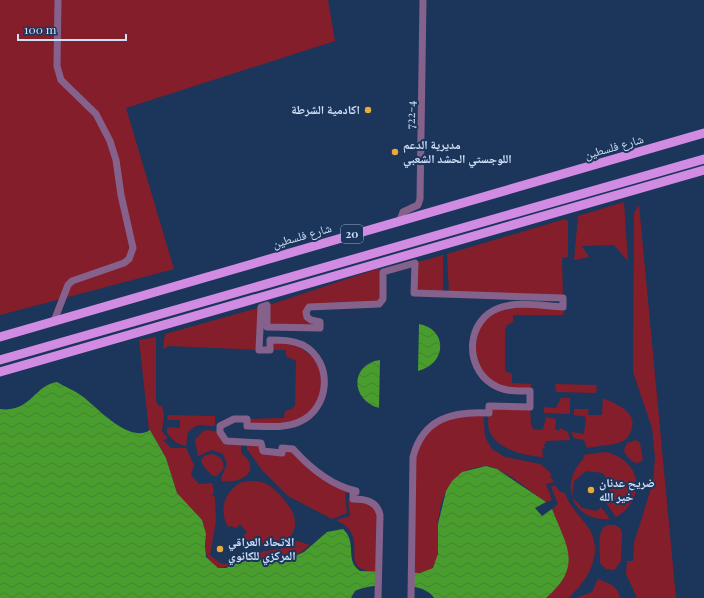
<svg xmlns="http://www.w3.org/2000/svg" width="704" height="598" viewBox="0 0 704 598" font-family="'Playfair Display','Noto Naskh Arabic',serif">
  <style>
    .green { fill: #851e2b }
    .water { fill: url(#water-waves) }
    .pier { fill: #1c355b }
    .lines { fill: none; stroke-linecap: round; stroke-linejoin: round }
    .minor { stroke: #84628c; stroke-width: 7 }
    .major { stroke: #d18be3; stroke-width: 9 }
    .poi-dot { fill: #e8ab37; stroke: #1c355b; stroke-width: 1.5 }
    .labels { text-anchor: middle; stroke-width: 4; stroke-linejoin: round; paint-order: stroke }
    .shield { fill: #1c355b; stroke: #9aadc9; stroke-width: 1 }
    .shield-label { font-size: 11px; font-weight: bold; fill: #d0e0f8 }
    .poi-label { font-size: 12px; font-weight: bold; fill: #d0e0f8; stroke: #1c355b; text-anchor: start }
    .street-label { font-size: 12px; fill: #d0e0f8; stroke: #1c355b }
  </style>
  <defs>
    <pattern id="water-waves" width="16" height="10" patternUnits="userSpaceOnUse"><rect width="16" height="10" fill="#489d2d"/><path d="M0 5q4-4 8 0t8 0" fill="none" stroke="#458236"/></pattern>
  </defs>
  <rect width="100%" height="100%" fill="#1c355b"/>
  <path class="green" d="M0,0H328L335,41L126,108L174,269L0,315Z
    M624,202L628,261L614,245L582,246L589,257L574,260L578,216Z
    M639,205L676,598H637L626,574L627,561H633L634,543L653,482L655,458L652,428L633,372L634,213Z
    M565,219L568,221V257L562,258L563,298L449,294L447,254Z
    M443,255V294L414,293L415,263Z
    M377,269L382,270L381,302L311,306L306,312L320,328L267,327L269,305Z
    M261,307L259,350L169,346L163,349L165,334Z
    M563,307V315H513V322L507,325L505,329V371L512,374V383L531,384L530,391L493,384L474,361L478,327L499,308Z
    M156,337V401L159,406H162L164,415L162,431L168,439L163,440L171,448H186L194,465L191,475L199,484L212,483L214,492L212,495L215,497L216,521L210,555L220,563L226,564L242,555L284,548L297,541L310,545C299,554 287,563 272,562C262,562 254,558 244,560C235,562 228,568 218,568C204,560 205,548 206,534L177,493L166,458L150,430L149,431L139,340Z
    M270,340L292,341L320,363L322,397L298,423L247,426V419L284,418L285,411L292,409L295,405L296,361L286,356V350H270Z
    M555,384L597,385L596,393L556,392Z
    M561,398H570V414L544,413V407L556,408Z
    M603,398C616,404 639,412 631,431C629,436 626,440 621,442C615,445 596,446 587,448L584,440L574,438L571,432L584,434L586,417L574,415V409H589L588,415H602Z
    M489,406L530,407L531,424L533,429L540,430L543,429L546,417L556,419L555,429L559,431L560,428L568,432L570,440L546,441L544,445L545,448L542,449L543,457C527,456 499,450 491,434C486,426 489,415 489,406Z
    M483,412L485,437L492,449L505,457L540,464L552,474L550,476L554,482L546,484L552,500L546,502C530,492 509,472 492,467C484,465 475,468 468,470C447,478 438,506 438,527C438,538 441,559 432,568C427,573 418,573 412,573L415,447L441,419Z
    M168,415L215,416V426L197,425L188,432L186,446C177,445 173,440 167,433V427L180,428V420H167Z
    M208,430L220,432L223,438L241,442V453C263,470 242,484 222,481L221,478L227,464L223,454L212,450L198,456L195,440L203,431Z
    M636,440L640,443L643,460L638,463C632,463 625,456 624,450L627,443Z
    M247,442L261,443L262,451L293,449L304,461L353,492L345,493L347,513L332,519L288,496L262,470L247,449Z
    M605,452C641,459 648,498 616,517L606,503L609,500L610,484L603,473L586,471L574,481L572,497L582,508L597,511L601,507L610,519C572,522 558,484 584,458L583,455Z
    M211,454C220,455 225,461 223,469L217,476H213L204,467L201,461L204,456Z
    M242,482C249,481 258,480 264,483C271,485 276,491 281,496C296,513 302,527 284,544C271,546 249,550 240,539L247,532L240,524L237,528L230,526L228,527C218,510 225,490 242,482Z
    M555,485L560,492L565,493C569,506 580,516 588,527C605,552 588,581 568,598H546C581,568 566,545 552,509L558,504L551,487Z
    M348,499H362L379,511V572C337,571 366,546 347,527C344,524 339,522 336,520L350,516Z
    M608,525H615L621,529L622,533L621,561L614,570L606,569L600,563C601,552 595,529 608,525Z
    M598,579C609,584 618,585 620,598H576L592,592Z"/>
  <path class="water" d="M419,324C448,329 447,364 418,371Z
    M380,360L379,408C350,400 350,364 380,360Z
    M57,382C65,387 74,390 82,396C98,408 129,444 150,430L166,458L177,493L202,520L206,534L205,545L206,557L218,568H226L243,560L256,559L272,562L284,561L304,552L327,532L343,529C358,543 344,560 360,571L420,573L433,568L435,562L438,554V524L446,491L452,481L462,472L486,466L497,469L546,502L535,508L542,516L552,509C567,547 583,566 546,598H434C425,580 369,583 355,591L351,598H0V409C31,413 34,385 57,382Z"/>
  <path class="pier" d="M379,570L411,571V588H379Z"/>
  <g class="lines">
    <path class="minor" d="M400,220L403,212L418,205L420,199L423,0
      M54,321L68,285L72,281L124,263L129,259L133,248L121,195L116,160L110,141L96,114L61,80L57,66L58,0
      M378,598L380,515C377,501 365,499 353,499V492H356V491C330,485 310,468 293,449L282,448V453L263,451L261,443L226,441L220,432V426L234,419H247V426C263,426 283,429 299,422C330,409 334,362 303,345C292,340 282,340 270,340V350H259L261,307L267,305V327L320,328V322L311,320L307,317L306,312L309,307L379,304L383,299V272L415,263L414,293L563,298V307C543,306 518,301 499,308C466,320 464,366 492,384C504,392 517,391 530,391V407L489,406V413C453,411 423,418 413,457L411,598"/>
    <path class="major" d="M0,337L704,133
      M0,360L704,159
      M0,372L704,170"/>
  </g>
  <g class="poi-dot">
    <circle cx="368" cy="110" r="4"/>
    <circle cx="395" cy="152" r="4"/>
    <circle cx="591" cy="490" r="4"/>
    <circle cx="220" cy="549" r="4"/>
  </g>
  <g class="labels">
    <rect class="shield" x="341" y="225" width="22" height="18" rx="3"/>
    <g class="shield-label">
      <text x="352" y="238">20</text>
    </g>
    <g class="poi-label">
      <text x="360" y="114" text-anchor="end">اكادمية الشرطة</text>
      <text x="403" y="149">مديرية الدعم<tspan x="403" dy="14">اللوجستي الحشد الشعبي</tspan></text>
      <text x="599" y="487">ضريح عدنان<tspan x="599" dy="14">خير الله</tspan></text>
      <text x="228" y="546">الاتحاد العراقي<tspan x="228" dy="14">المركزي للكانوي</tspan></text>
    </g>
    <g class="street-label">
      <text transform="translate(411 115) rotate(-89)" y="4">722-4</text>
      <text transform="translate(614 147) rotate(-16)" y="4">شارع فلسطين</text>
      <text transform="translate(302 236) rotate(-16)" y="4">شارع فلسطين</text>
    </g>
  </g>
  <path d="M18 34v6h108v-6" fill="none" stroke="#d0e0f8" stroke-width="2"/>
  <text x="24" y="34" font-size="12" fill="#d0e0f8" stroke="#1c355b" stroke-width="3" paint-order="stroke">100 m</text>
</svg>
